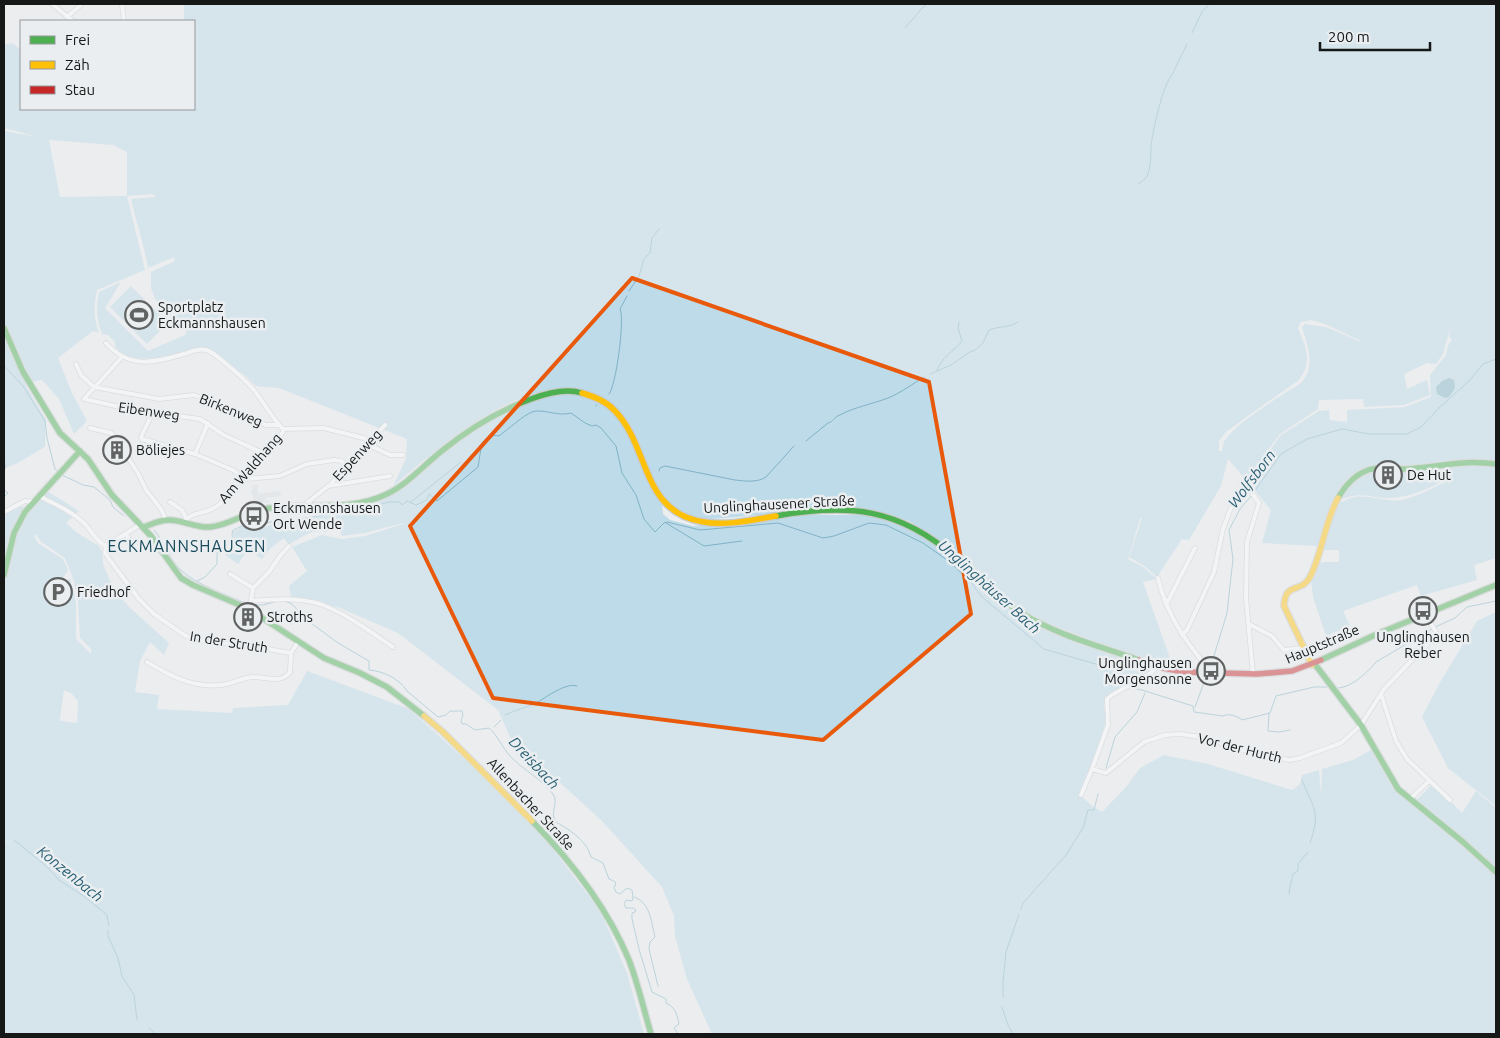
<svg xmlns="http://www.w3.org/2000/svg" width="1500" height="1038" viewBox="0 0 1500 1038" font-family="Ubuntu,sans-serif">
  <style>
    .built { fill: #d9e1e4 }
    .green { fill: #bddbe8; fill-rule: evenodd }
    .water { fill: #81b3c6 }
    .lines { fill: none; stroke-linecap: round; stroke-linejoin: round }
    .stream { stroke: #81b3c6; stroke-width: 1 }
    .street-casing { stroke: #c8cacb; stroke-width: 5.5 }
    .fast-casing { stroke: #c8cacb; stroke-width: 8 }
    .slow-casing { stroke: #c8cacb; stroke-width: 8 }
    .jam-casing { stroke: #c8cacb; stroke-width: 8 }
    .street { stroke: #fcfcfd; stroke-width: 4 }
    .fast { stroke: #4caf50; stroke-width: 5.5 }
    .slow { stroke: #ffc107; stroke-width: 5.5 }
    .jam { stroke: #c62828; stroke-width: 5.5 }
    .marked { fill: none; stroke: #e8590c; stroke-width: 4; stroke-linejoin: round }
    .labels { text-anchor: middle; stroke-width: 5; stroke-linejoin: round; paint-order: stroke }
    .poi-label { font-size: 14px; fill: #161818; stroke: #eaeef0; text-anchor: start }
    .street-label { font-size: 14px; fill: #161818; stroke: #eaeef0 }
    .water-label { font-size: 15px; font-style: italic; fill: #285f74; stroke: #eaeef0 }
    .quarter-label { font-size: 16px; letter-spacing: 1px; fill: #18495b; stroke: #eaeef0 }
  </style>
  <rect width="100%" height="100%" fill="#ebedef"/>
  <path class="built" d="M253,485H258V494L280,491L281,496L265,498V501L269,500V503L253,502V495L251,494Z"/>
  <path class="green" d="M184,4H1496V464L1471,459L1405,467L1367,468L1343,487L1318,546L1262,543L1271,510L1247,482L1281,435L1319,411L1329,410L1330,420L1347,422V410L1405,407L1431,397L1430,375L1446,355L1448,346L1452,339L1449,337L1451,326L1443,354L1436,364L1427,363L1404,374L1407,389L1427,380L1430,395L1404,405L1364,407L1363,399L1319,400L1318,409L1280,434L1246,480L1228,459L1221,486L1189,540L1182,539L1157,577L1144,566L1129,557L1142,518L1140,519L1128,559L1143,567L1157,579L1143,582L1171,661L1162,665L1093,641L1045,622L1022,610L933,536L909,521L874,510L846,508L711,519C650,515 655,467 631,426C625,415 615,406 604,400C537,358 442,446 393,486L406,459L407,439L279,388L256,386L242,373L204,347C183,352 148,364 127,356C123,355 118,350 115,347V342L108,335L102,334C96,318 96,307 99,292L121,282L105,308L148,351L185,335L188,328L176,316L155,299L151,288V272L175,261L174,257L148,268C144,244 136,222 131,199L155,197L154,194L127,196L145,270L97,290C94,306 93,317 99,333L93,331L58,358L72,393L87,421L74,434L59,399L42,380L32,382L16,354L4,320V131L38,137L4,128V45L12,43L21,50V109H194V21H184ZM49,140L113,145L127,152V196L60,197ZM1311,320L1325,324L1361,341V342L1326,327L1305,324L1302,327C1308,348 1316,366 1301,383C1282,395 1237,422 1225,440C1223,443 1223,447 1222,451H1219V441L1226,432L1245,418L1299,380C1313,361 1306,348 1298,328L1301,322Z
    M131,286L168,323L147,344L110,307Z
    M4,334L12,355L27,383L25,384L46,420L45,447L16,464L4,468Z
    M570,393C584,396 598,399 609,408C632,428 649,476 662,504L663,514L670,520L693,526L802,515H867L893,521L919,533L948,554L1027,619L1149,666L1151,671L1109,694L1104,705L1106,721L1091,768L1080,795L1092,806L1102,812L1126,787L1140,768L1164,755L1208,764L1292,790L1300,784L1302,775L1319,770L1321,796L1322,769L1353,760L1373,749L1397,791L1462,842L1496,875V1034H712L687,979L675,936L674,916L662,887L602,821L510,737L498,710L398,633L340,608L291,597L289,586L307,571L292,547L322,535L342,539L365,536L403,524V523L365,533L342,536L334,516L335,519L324,521L327,533C315,527 300,538 289,545L284,538L271,548L262,559L248,550L238,564L225,555L234,543L233,532L247,524L258,531C277,519 298,520 320,517L321,509L351,508L376,501L461,438L489,421L515,407L544,397Z
    M1473,462L1496,465V558L1474,565L1477,580L1421,596L1417,585L1343,611L1350,626L1326,636L1313,597L1311,580L1316,564L1324,562H1339V550H1320L1337,504C1342,502 1347,499 1351,498C1368,493 1384,503 1401,500C1418,497 1433,487 1448,481L1445,477L1446,480C1428,488 1410,498 1390,498C1383,499 1377,497 1370,496C1359,494 1349,496 1339,500C1344,492 1349,483 1357,479C1375,467 1418,469 1442,467L1444,472L1445,466Z
    M47,491L79,511L66,523L76,532L99,546L102,552L103,564L113,588L129,607L169,643L164,655L150,642L140,661L135,692L159,695L157,709L232,713L233,708L288,705L307,671L409,709L491,783L552,848L601,912L627,973L644,1034H4V841L15,847L4,840V583L16,534L23,518ZM36,534L40,541L65,558L74,581L78,601L80,638L91,649V654L76,639V603L70,578L64,585L66,588L58,601L50,595L57,582L60,583L68,570L63,559L38,543L34,536ZM64,690L71,693L78,701L77,723L61,721L60,719Z
    M21,506L25,508C14,525 8,541 4,561V515Z
    M1496,612V806L1448,768L1422,717L1439,684L1477,621Z
    M1433,783L1462,813L1476,791L1496,808V870L1415,802Z"/>
  <path class="water" d="M1449,378L1454,380L1455,388L1449,397L1445,398L1437,394L1436,387L1442,381Z"/>
  <g class="lines">
    <path class="stream" d="M905,28L926,4
      M1192,33L1202,12L1209,4
      M1138,184C1141,182 1145,180 1147,176C1151,168 1151,154 1151,146C1153,129 1163,84 1173,73L1187,44
      M629,291L639,276L644,259L650,253L652,238L659,229
      M4,366L23,386L45,421L47,438L55,469L59,473
      M937,370C941,358 954,351 962,341L958,328L959,322
      M930,374L951,365L968,353L975,350L983,343L989,330C999,326 1009,328 1018,322
      M609,394C616,387 625,319 620,309L627,296
      M596,406L597,405
      M806,441L828,423C833,422 834,417 840,415C855,407 872,404 888,398C901,393 913,383 925,377
      M4,452L5,458L4,461L6,467L4,470
      M659,471L660,468L665,466L735,480C745,481 757,483 766,477L794,446
      M62,475L83,485L94,487L110,500L113,507L124,516
      M4,490L8,493L4,497
      M1254,492L1281,454L1307,439L1342,429L1369,434H1407L1421,427L1440,407L1469,381L1483,364L1496,359
      M411,502L461,462
      M666,523L704,546L742,541
      M154,530C164,541 168,556 178,567C193,584 226,594 247,604
      M197,581L205,577L217,564V553L226,551L233,544L232,534L233,530L247,524L259,529L267,523L282,519L290,520L320,516L331,512L350,514L356,511L376,509L381,504L389,502H400L402,505L407,501L416,505L427,500L429,494L437,501L478,467L482,442C486,438 493,434 499,436C507,430 524,415 532,412C542,408 558,417 571,413L585,423L592,426L596,425L601,428L616,446L622,473L636,495L644,519L655,532L664,523L667,522L700,530L778,523L823,538L834,536L869,523L886,525L923,543L950,562L970,581L982,597L1044,649L1099,665L1125,685
      M285,601L292,604L307,620L338,643L369,661V670C383,671 400,679 407,691L438,717L446,715L450,711H462L463,715L461,721L462,724H466L475,730L489,728C498,736 502,747 510,756C523,770 542,779 553,794C559,803 550,812 555,820C557,824 557,822 561,825C574,833 587,842 591,857L603,863L609,879L614,881L616,883L614,888L616,892L620,894L627,888L632,890L633,898L632,901L626,900L624,904L626,908H633L636,910L635,912L632,913V919L639,949L652,992L666,999V1003C675,1007 677,1014 679,1024L674,1028L678,1034
      M250,605H263L278,601
      M1210,669L1227,613L1233,559L1229,530L1240,509L1252,495
      M1127,687L1142,690L1193,706L1194,712L1223,716C1229,713 1237,716 1242,720L1270,713L1276,696L1314,687H1329
      M1336,688C1350,689 1367,673 1376,662L1435,627L1455,618L1467,607L1496,601
      M1195,707L1206,677
      M1269,713L1268,731L1279,732L1290,730
      M505,715C515,710 526,708 536,703C546,698 565,682 577,686
      M494,727L501,720
      M1106,768L1115,737L1137,712L1145,693
      M1302,780C1314,810 1321,811 1310,843
      M14,840L45,865L59,880L85,897L107,915L109,926
      M1289,894C1289,887 1292,881 1293,874L1298,871V864L1308,852
      M634,897C651,903 651,922 655,937L650,942L649,949L658,986
      M1021,909L1023,903L1066,855L1083,828L1088,810H1094L1098,794
      M108,930V936L118,958L122,976L134,995L137,1020
      M1003,997V982L1006,952L1019,914
      M1002,1007L1008,1025L1013,1034
      M149,1028L156,1034"/>
    <defs>
      <path id="street" d="M52,4L73,21
        M122,4L124,21
        M67,17L82,4
        M106,343C129,369 154,363 184,354C191,352 198,348 206,350C213,352 219,358 225,363C235,371 245,380 253,389C264,402 271,417 283,429
        M122,357L84,399L129,409L200,419L224,435L263,453
        M76,364L81,375L94,387L159,399L194,395L217,404L266,425H279
        M153,412L141,437L142,439L195,454L233,470L245,479L280,476L307,464L334,460L342,461L345,469
        M90,428L111,433L115,437L139,475L146,490L161,509L166,520
        M283,429L324,428L371,440
        M367,444L390,455H403
        M195,454L208,423
        M329,486L385,425
        M39,496C55,504 71,511 84,523C92,531 95,541 106,546L141,524
        M170,502L182,510L186,518
        M305,507L307,503L328,486L390,476
        M4,512L25,501L33,502
        M183,523C190,512 204,514 214,508C227,501 233,486 242,475C256,461 270,447 283,432V429
        M126,534C130,540 133,547 141,549L154,540
        M106,546L105,553L109,559L139,599L154,614L186,636L204,641L250,646L291,653L298,642
        M230,574L253,588
        M1158,578C1166,613 1184,639 1206,666L1205,673
        M251,601C274,599 300,597 323,605C348,615 371,632 393,647
        M1166,605L1195,548
        M247,608L251,601L253,588L269,572L280,556L289,546
        M1249,624L1272,636L1284,650L1304,648
        M1182,635L1187,630L1214,572L1223,529L1233,502L1245,483L1259,503L1247,542L1246,598L1253,674
        M147,662C172,677 197,690 227,684C236,682 244,677 254,677C265,677 282,684 290,672L291,653
        M1381,694L1396,741L1407,759L1450,800
        M1092,769L1106,773L1144,742L1165,735L1180,734L1201,737L1264,756L1290,760L1300,758L1341,743L1361,725L1384,689L1437,634L1426,615
        M1081,795L1092,769L1108,725L1107,699L1112,695L1151,673L1157,666
        M1410,799L1429,781"/>
      <path id="fast" d="M4,328L23,372L60,433L88,459L112,495L151,536L181,578L193,585L247,608L324,658L360,673L387,687L424,716
        M1338,498C1345,486 1354,475 1368,470C1380,466 1395,469 1407,469C1439,467 1463,459 1496,464
        M776,516C848,503 900,508 956,558C977,576 996,597 1020,612C1056,635 1099,646 1139,660
        M144,527C152,524 160,520 169,520C183,520 196,528 210,527C229,525 245,513 264,509C305,501 348,513 387,494C408,484 425,464 443,450C470,428 498,411 531,399C547,393 566,388 582,393
        M4,575L14,533L25,512L80,451
        M1321,660L1375,635L1496,585
        M1314,663L1361,725L1398,789L1463,842L1496,872
        M532,821C572,862 607,907 629,960C638,984 644,1010 651,1034"/>
      <path id="slow" d="M582,393C595,397 606,401 615,411C650,447 641,513 704,522C727,526 752,520 776,516
        M1312,665L1284,606C1285,581 1301,594 1310,577C1323,552 1324,523 1338,498
        M424,716L443,732L532,821"/>
      <path id="jam" d="M1139,660L1163,668L1183,672L1257,674L1292,671L1321,660"/>
    </defs>
    <use href="#street" class="street-casing"/>
    <use href="#fast" class="fast-casing"/>
    <use href="#slow" class="slow-casing"/>
    <use href="#jam" class="jam-casing"/>
    <use href="#street" class="street"/>
    <use href="#fast" class="fast"/>
    <use href="#slow" class="slow"/>
    <use href="#jam" class="jam"/>
  </g>
  <path d="M0 0H1500V1038H0ZM632,278L929,382L971,614L823,740L493,698L410,526Z" fill="#ebedef" fill-opacity=".55" fill-rule="evenodd"/>
  <path class="marked" d="M632,278L929,382L971,614L823,740L493,698L410,526Z"/>
  <defs>
    <symbol id="stadium-ring" viewBox="-11 -11 22 22"><circle r="9.5" fill="#eaeef0" stroke="#616363" stroke-width="1.5"/><path d="M0-5a6.5 5 0 1 0 0 10a6.5 5 0 1 0 0-10ZM-3.5-1.8h7v3.6h-7Z" fill="#616363"/></symbol>
    <symbol id="building-ring" viewBox="-11 -11 22 22"><circle r="9.5" fill="#eaeef0" stroke="#616363" stroke-width="1.5"/><path d="M-4-6H4V6H1V3H-1V6H-4ZM-2.5-4.3h1.7v1.8h-1.7ZM.8-4.3h1.7v1.8H.8ZM-2.5-1h1.7V.8h-1.7ZM.8-1h1.7V.8H.8Z" fill="#616363"/></symbol>
    <symbol id="bus-ring" viewBox="-11 -11 22 22"><circle r="9.5" fill="#eaeef0" stroke="#616363" stroke-width="1.5"/><path d="M-5-6H5V4H4V6H2V4H-2V6H-4V4H-5ZM-3.5-4V0h7V-4ZM-3.5 1.2v1.5H-2V1.2ZM2 1.2v1.5H3.5V1.2Z" fill="#616363"/></symbol>
    <symbol id="parking-ring" viewBox="-11 -11 22 22"><circle r="9.5" fill="#eaeef0" stroke="#616363" stroke-width="1.5"/><path d="M-3.5-5.5H1a3.5 3.5 0 0 1 0 7H-1V5.5H-3.5ZM-1-3.4V-.6H.8a1.4 1.4 0 0 0 0-2.8Z" fill="#616363"/></symbol>
  </defs>
  <g fill-rule="evenodd">
    <use href="#stadium-ring" x="123" y="299" width="32" height="32"/>
    <use href="#building-ring" x="101" y="434" width="32" height="32"/>
    <use href="#building-ring" x="1372" y="459" width="32" height="32"/>
    <use href="#bus-ring" x="238" y="500" width="32" height="32"/>
    <use href="#parking-ring" x="42" y="576" width="32" height="32"/>
    <use href="#bus-ring" x="1407" y="595" width="32" height="32"/>
    <use href="#building-ring" x="232" y="601" width="32" height="32"/>
    <use href="#bus-ring" x="1195" y="655" width="32" height="32"/>
  </g>
  <g class="labels">
    <g class="poi-label">
      <text x="158" y="312">Sportplatz<tspan x="158" dy="16">Eckmannshausen</tspan></text>
      <text x="136" y="455">Böliejes</text>
      <text x="1407" y="480">De Hut</text>
      <text x="273" y="513">Eckmannshausen<tspan x="273" dy="16">Ort Wende</tspan></text>
      <text x="77" y="597">Friedhof</text>
      <text x="267" y="622">Stroths</text>
      <text x="1423" y="642" text-anchor="middle">Unglinghausen<tspan x="1423" dy="16">Reber</tspan></text>
      <text x="1192" y="668" text-anchor="end">Unglinghausen<tspan x="1192" dy="16">Morgensonne</tspan></text>
    </g>
    <g class="street-label">
      <text transform="translate(231 410) rotate(22)" y="5">Birkenweg</text>
      <text transform="translate(149 411) rotate(8)" y="5">Eibenweg</text>
      <text transform="translate(357 455) rotate(-47)" y="5">Espenweg</text>
      <text transform="translate(250 468) rotate(-49)" y="5">Am Waldhang</text>
      <text transform="translate(779 504) rotate(-3)" y="5">Unglinghausener Straße</text>
      <text transform="translate(229 642) rotate(9)" y="5">In der Struth</text>
      <text transform="translate(1322 644) rotate(-23)" y="5">Hauptstraße</text>
      <text transform="translate(1240 748) rotate(14)" y="5">Vor der Hurth</text>
      <text transform="translate(531 804) rotate(47)" y="5">Allenbacher Straße</text>
    </g>
    <g class="water-label">
      <text transform="translate(1252 479) rotate(-53)" y="5">Wolfsborn</text>
      <text transform="translate(989 587) rotate(42)" y="5">Unglinghäuser Bach</text>
      <text transform="translate(534 763) rotate(47)" y="5">Dreisbach</text>
      <text transform="translate(70 874) rotate(39)" y="5">Konzenbach</text>
    </g>
    <g class="quarter-label">
      <text x="187" y="552">ECKMANNSHAUSEN</text>
    </g>
  </g>
  <rect width="1500" height="1038" fill="none" stroke="#161818" stroke-width="10"/>
  <rect x="20" y="20" width="175" height="90" fill="#eaeef0" stroke="#95989a"/>
  <rect x="30" y="36" width="25" height="8" fill="#4caf50" stroke="#95989a"/>
  <text x="65" y="45" font-size="15" fill="#161818">Frei</text>
  <rect x="30" y="61" width="25" height="8" fill="#ffc107" stroke="#95989a"/>
  <text x="65" y="70" font-size="15" fill="#161818">Zäh</text>
  <rect x="30" y="86" width="25" height="8" fill="#c62828" stroke="#95989a"/>
  <text x="65" y="95" font-size="15" fill="#161818">Stau</text>
  <path d="M1320 42v8h110v-8" fill="none" stroke="#161818" stroke-width="2.5"/>
  <text x="1328" y="42" font-size="15" fill="#161818" stroke="#eaeef0" stroke-width="4" paint-order="stroke">200 m</text>
</svg>
